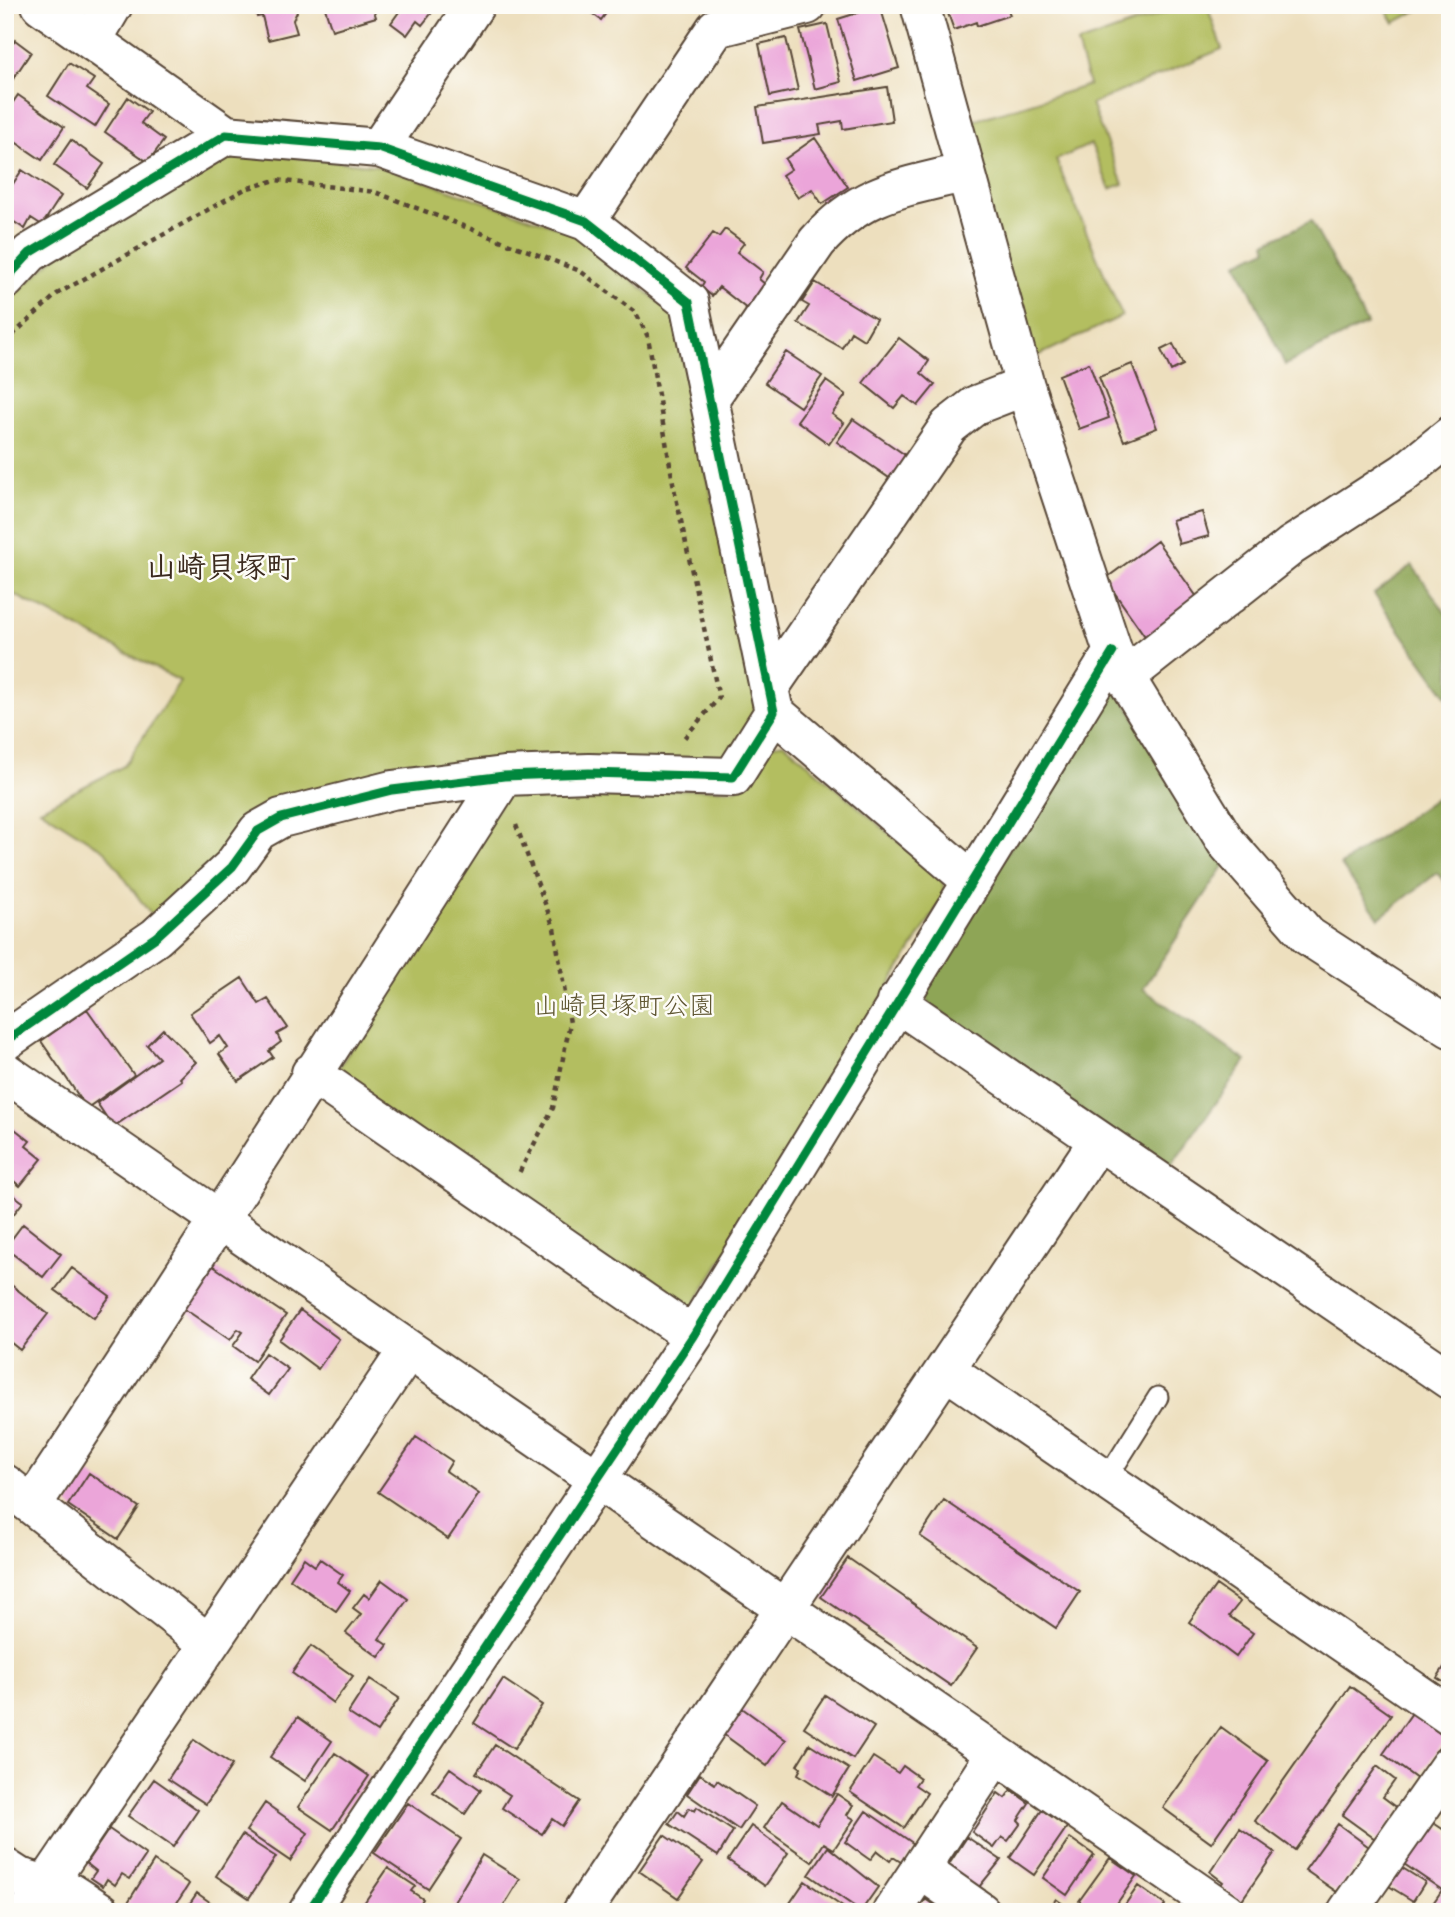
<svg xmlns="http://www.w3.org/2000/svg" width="1455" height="1917" viewBox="0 0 1455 1917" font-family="Itim,'Klee One',sans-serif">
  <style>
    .green { fill: #b3be60; stroke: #77743f; stroke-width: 2 }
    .forest { fill: #8ea556; stroke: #64683a; stroke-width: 2 }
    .building { fill: #eba5d9 }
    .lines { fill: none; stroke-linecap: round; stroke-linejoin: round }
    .service-casing { stroke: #564536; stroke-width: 23 }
    .minor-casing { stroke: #564536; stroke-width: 42 }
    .path { stroke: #564536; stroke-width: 4.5; stroke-dasharray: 5 5; stroke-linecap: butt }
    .service { stroke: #fff; stroke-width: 19 }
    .minor { stroke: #fff; stroke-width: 38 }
    .cycleway-casing { stroke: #fdfcf7; stroke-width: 13 }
    .cycleway { stroke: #00873e; stroke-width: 9 }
    .labels { text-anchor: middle; stroke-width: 5; stroke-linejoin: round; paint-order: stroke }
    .park-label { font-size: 26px; fill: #5f5632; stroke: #fdfcf7 }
    .quarter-label { font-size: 30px; font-weight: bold; fill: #3b2a1e; stroke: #fdfcf7 }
  </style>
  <rect width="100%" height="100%" fill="#fdfcf7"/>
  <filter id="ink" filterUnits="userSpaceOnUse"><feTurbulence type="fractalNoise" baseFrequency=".0143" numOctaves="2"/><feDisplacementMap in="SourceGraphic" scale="14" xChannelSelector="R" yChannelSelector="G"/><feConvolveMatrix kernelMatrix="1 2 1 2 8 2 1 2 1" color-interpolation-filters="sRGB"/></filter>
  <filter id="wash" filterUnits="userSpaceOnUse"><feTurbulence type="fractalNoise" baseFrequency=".00686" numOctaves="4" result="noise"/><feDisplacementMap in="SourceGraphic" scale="28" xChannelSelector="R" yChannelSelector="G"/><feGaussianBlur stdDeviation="1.57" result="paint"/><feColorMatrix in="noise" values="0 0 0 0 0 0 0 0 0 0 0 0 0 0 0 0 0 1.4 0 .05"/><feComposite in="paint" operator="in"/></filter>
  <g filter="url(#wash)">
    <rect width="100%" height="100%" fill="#eddfbe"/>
    <path class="green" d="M1165,5H1207L1222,49L1091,104L1123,184L1110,189L1091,144L1056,160L1122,316L1031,359L966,123L1089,85L1077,44L1167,12Z
      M1384,5H1427L1394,23Z
      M238,151L380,166L578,234L673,314L757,710L731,760L282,805L156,922L105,851L40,809L124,766L180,681L5,590V303L65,249Z
      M784,743L943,880L944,896L691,1310L676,1314L334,1076L508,791L737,789L768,746Z"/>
    <path class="forest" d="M1311,221L1367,324L1285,365L1237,263L1267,249L1265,243Z
      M1412,565L1450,619V701L1374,594Z
      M1105,694H1120L1226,863L1143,989L1246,1061L1168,1170L928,1004L924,987Z
      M1450,788V888L1437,873L1379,918L1341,865Z"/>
    <g id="blocks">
      <path class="building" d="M254,5H295L297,12L293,20L297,33L268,40L262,16L257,17Z
        M324,5H372L376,17L332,30Z
        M404,5H438L422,25L417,21L407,35L391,23Z
        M581,5H612L601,20Z
        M945,5H1006L1010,15L977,26L976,22L954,30Z
        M880,6L899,68L857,81L838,19Z
        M827,24L841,82L815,89L800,30Z
        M786,38L798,90L770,96L759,44Z
        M15,40L31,52L11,82L5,78V53Z
        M69,63L94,79L87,89L109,104L95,127L48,96Z
        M887,87L892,121L843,129L842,121L819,125L821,134L763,143L757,107Z
        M18,95L64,127L42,160L5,135V114Z
        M128,97L149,112L141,123L164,140L148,162L105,132Z
        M815,138L848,187L822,204L812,189L798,198L782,175L791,169L785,159Z
        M71,140L104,164L87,188L54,165Z
        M22,170L61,196L42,225L31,218L25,229L5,216V196Z
        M725,229L744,243L737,252L763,272L759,279L766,285L747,309L719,287L712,296L701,287L704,282L686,268L713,233L719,237Z
        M815,282L876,319L864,340L851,332L842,348L798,323L809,306L802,302Z
        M899,338L929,361L921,373L935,385L918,406L904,396L894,408L863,383Z
        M1173,344L1183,365L1171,371L1161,350Z
        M786,352L822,376L800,407L765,383Z
        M1089,363L1109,418L1079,429L1059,375Z
        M1132,364L1157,428L1124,441L1099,377Z
        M826,381L846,395L832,414L844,423L829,444L797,421Z
        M853,419L911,459L895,482L837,442Z
        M1202,512L1209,536L1179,544L1172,520Z
        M1157,541L1202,604L1149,642L1105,579Z
        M242,978L259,1004L268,999L288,1028L277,1034L281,1042L269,1051L273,1057L238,1081L219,1054L228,1048L220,1036L210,1043L190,1013Z
        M87,1009L134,1075L87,1108L41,1041Z
        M163,1029L196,1062L180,1078L182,1080L113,1127L97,1103L159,1058L147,1045Z
        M11,1126L30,1141L26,1146L42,1159L20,1186L5,1174V1134Z
        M5,1189L23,1202L5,1225Z
        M23,1224L61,1254L43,1277L5,1248Z
        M213,1266L286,1315L254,1361L233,1346L243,1332L238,1329L230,1340L183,1308Z
        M72,1268L110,1296L94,1318L55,1290Z
        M5,1280L48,1314L20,1350L5,1338Z
        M300,1310L339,1339L318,1369L279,1340Z
        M265,1353L288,1369L269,1395L247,1379Z
        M416,1437L452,1461L446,1471L479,1494L448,1539L378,1492Z
        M89,1473L139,1507L118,1539L68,1505Z
        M944,1500L1080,1592L1056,1628L920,1536Z
        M304,1558L315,1566L320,1559L343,1575L338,1582L350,1591L336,1611L290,1579Z
        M848,1558L977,1648L951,1686L821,1597Z
        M382,1580L408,1599L379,1639L388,1645L379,1657L346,1633L361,1614L353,1608L364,1594L369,1598Z
        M1216,1585L1240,1602L1229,1616L1253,1633L1236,1657L1189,1622Z
        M311,1646L353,1676L333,1703L292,1673Z
        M1450,1658V1686L1437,1678Z
        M370,1679L399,1698L377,1732L348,1713Z
        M503,1679L542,1705L514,1749L474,1723Z
        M1350,1686L1391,1715L1295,1850L1255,1821Z
        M825,1695L874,1727L853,1759L804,1727Z
        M742,1708L786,1740L767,1766L723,1734Z
        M1412,1713L1446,1738L1417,1779L1383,1754Z
        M298,1717L332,1741L305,1781L270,1757Z
        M1221,1727L1268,1761L1211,1843L1163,1808Z
        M194,1740L232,1765L206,1804L168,1779Z
        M810,1744L849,1769L832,1796L798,1774L801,1768L797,1765Z
        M495,1745L579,1801L562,1826L552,1819L542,1834L502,1808L510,1795L476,1773Z
        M335,1753L369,1776L332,1830L298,1807Z
        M873,1757L898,1773L903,1766L920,1778L915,1785L927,1793L904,1828L850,1792Z
        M1377,1766L1395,1780L1383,1797L1399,1809L1378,1841L1342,1815Z
        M450,1768L481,1790L465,1814L433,1792Z
        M700,1774L715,1784L717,1780L755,1806L739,1830L687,1794Z
        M154,1779L198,1810L173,1847L128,1816Z
        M1011,1790L1029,1803L1018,1820L1021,1823L1008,1841L1002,1837L994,1848L972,1832L998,1793L1005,1798Z
        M837,1794L853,1805L847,1815L854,1819L834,1849L824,1843L812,1862L764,1828L782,1801L817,1825Z
        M265,1803L308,1833L290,1861L246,1831Z
        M408,1803L461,1839L428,1889L374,1853Z
        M697,1807L733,1831L718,1856L669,1824L678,1811L684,1816L689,1808L695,1811Z
        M1042,1810L1067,1827L1034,1875L1010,1858Z
        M866,1811L917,1846L904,1864L893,1857L890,1861L877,1851L870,1860L845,1842Z
        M1432,1822L1450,1834V1912H1427L1442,1890L1404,1864Z
        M1338,1824L1369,1847L1337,1892L1305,1870Z
        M751,1826L788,1853L765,1886L728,1860Z
        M1240,1828L1275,1852L1241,1901L1220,1886L1223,1882L1210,1872Z
        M109,1829L146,1855L130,1879L122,1874L115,1885L107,1879L103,1886L91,1878L96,1871L86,1863Z
        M242,1835L276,1857L249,1898L216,1876Z
        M664,1835L703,1862L678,1898L639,1871Z
        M967,1837L1001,1860L971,1897L944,1872Z
        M1070,1838L1094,1855L1067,1895L1043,1878Z
        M828,1847L878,1887L861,1911L809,1875Z
        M482,1855L520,1879L500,1912H465L453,1904Z
        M1110,1858L1136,1876L1111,1912H1095L1079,1901Z
        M154,1861L189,1884L171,1912H133L125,1907Z
        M1396,1864L1425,1882L1413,1901L1384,1883Z
        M388,1868L415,1886L411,1891L423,1899L420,1904L432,1912H370L362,1906Z
        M805,1881L847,1910L846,1912H803L790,1903Z
        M1138,1886L1165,1905L1161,1912H1120Z
        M197,1893L224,1912H184Z
        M926,1899L945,1912H917Z
        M1056,1899L1074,1912H1047Z"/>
    </g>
  </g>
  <g filter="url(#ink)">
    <use href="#blocks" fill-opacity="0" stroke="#564536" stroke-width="2"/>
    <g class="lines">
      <defs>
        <path id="service" d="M1106,1480L1158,1397"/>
        <path id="minor" d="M41,5L226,135
          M920,5L1025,386L1113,652L1125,677L1226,842L1308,936L1450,1028
          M93,39L113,5
          M379,148L475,5
          M586,221L716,28L807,5
          M5,280L30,253L226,135L379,148L586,221L689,302L774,712L733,777L589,773L504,776L392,790L281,818L258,831L232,867L156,937L5,1041
          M709,399L817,242C862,191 903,188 966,172
          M1125,677L1291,546L1404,473L1450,436
          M769,688L949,426L976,405L1025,386
          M774,712L971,880
          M896,1002L1450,1380
          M5,1072L1226,1912
          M311,1073L693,1336
          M946,1370L1450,1716
          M5,1484L209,1644
          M32,1505C192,1264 348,1020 504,776
          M5,1868L19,1877L70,1892L101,1912
          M920,1869L981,1912
          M28,1912L408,1350
          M308,1912L693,1336L1113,652
          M582,1912L1098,1141
          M892,1912L995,1755
          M1347,1912L1450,1765"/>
      </defs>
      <use href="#service" class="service-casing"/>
      <use href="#minor" class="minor-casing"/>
      <path class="path" d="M5,342L57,294L245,189L276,180L375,192L580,271L636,313L648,337L674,488L719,698L684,738
        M516,825L554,928L570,1023L553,1108L519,1173"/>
      <use href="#service" class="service"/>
      <use href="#minor" class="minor"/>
      <defs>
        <path id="cycleway" d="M5,280L30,253L226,135L379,148L586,221L689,302L774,712L733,777L589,773L504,776L392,790L281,818L258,831L232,867L156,937L5,1041
          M308,1912L693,1336L1113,652"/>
      </defs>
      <use href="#cycleway" class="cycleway-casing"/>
      <use href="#cycleway" class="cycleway"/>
    </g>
  </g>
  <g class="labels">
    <g class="park-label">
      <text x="624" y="1014">山崎貝塚町公園</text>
    </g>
    <g class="quarter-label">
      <text x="221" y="577">山崎貝塚町</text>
    </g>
  </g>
  <rect width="1455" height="1917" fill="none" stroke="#fdfcf7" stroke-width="28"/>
</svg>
